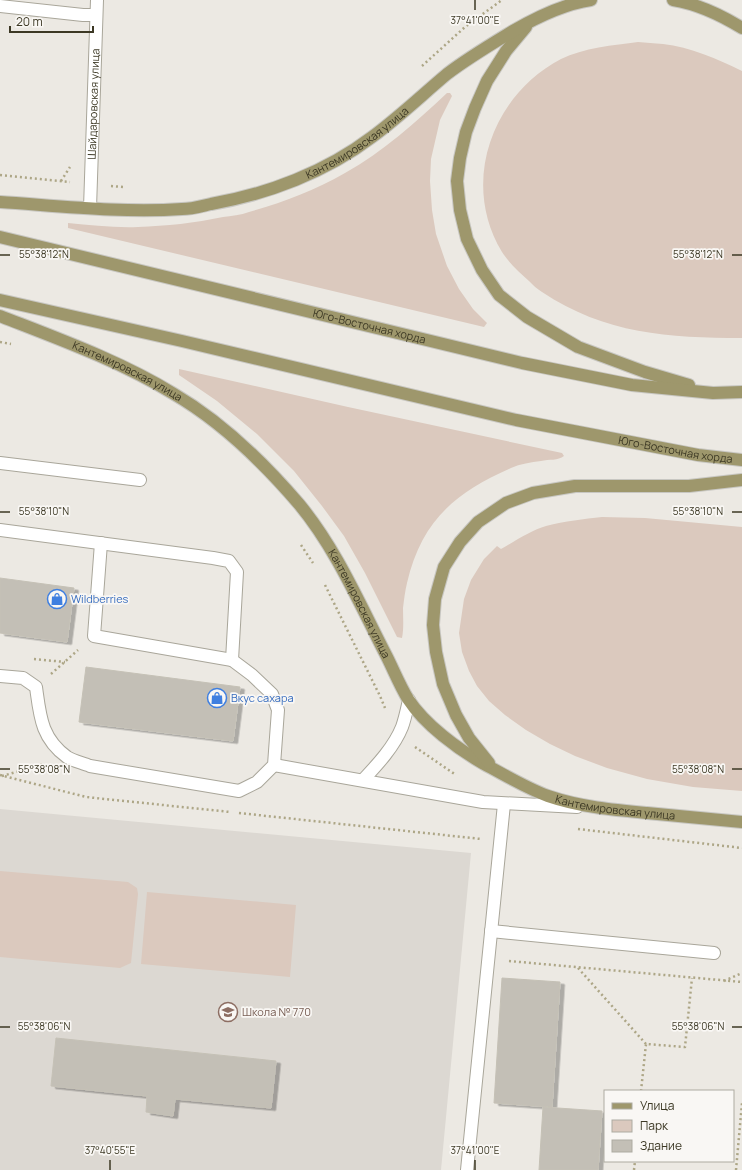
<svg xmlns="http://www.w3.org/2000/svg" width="742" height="1170" viewBox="0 0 742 1170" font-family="Manrope,sans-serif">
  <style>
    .built { fill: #dcd8d2 }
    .green { fill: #dbc9be }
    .building { fill: #c3bfb6; stroke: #c5c1b6; filter: url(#shadow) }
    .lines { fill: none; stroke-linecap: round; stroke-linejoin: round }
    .minor-casing { stroke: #a9a69a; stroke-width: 14 }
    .major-casing { stroke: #c8c7c2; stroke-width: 14 }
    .path { stroke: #ada686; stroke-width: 2.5; stroke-dasharray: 2 3; stroke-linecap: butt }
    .minor { stroke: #fff; stroke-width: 12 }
    .major { stroke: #9e976c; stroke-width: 12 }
    .ticks { fill: none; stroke: #3c3824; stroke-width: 1.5 }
    .labels { text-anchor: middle; stroke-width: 3.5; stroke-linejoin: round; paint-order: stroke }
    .street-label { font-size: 11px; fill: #3c3824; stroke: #f9f7f4 }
    .shop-label { font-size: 11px; fill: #366cbe; stroke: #f9f7f4; text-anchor: start }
    .education-label { font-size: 11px; fill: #785e54; stroke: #f9f7f4; text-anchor: start }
    .ticks-label { font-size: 10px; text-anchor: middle; fill: #3c3824; stroke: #f9f7f4; stroke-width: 3.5; stroke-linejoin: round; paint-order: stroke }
  </style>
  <defs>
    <filter id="shadow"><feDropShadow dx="4.5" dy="2.5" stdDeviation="0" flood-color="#0004"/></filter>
  </defs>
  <rect width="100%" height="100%" fill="#ece9e3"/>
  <path class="built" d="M0,809L471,853L441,1170H0Z"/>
  <path class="green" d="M638,42C646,43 654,43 663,44C690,47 718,59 742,71V338C669,338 605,334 542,292C537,289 533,285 529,281C519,272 509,263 502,252C460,183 492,95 561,59C583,48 614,45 638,42Z
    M447,93H450L452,96L440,120L431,159L430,181L432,210L436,234L447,266L459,289L473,309L487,323L484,327L68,228V223C91,225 115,228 138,227C166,226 195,223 223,217C231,216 241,215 249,212C282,203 315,190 345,173C383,152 416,122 447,93Z
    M179,369L348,407L562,453L564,456C558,461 549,459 541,461C531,462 520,464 511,468C455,492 421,522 407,583C405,591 404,600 403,608C403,618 404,628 402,638L397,637L365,573L344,536L322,506L294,471L257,434L217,401L179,375Z
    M602,517L645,518L742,527V791L693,787L647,779L607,768L575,756L550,744L526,730L505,715L489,701L477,686L469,671L462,652L459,633L464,599L471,580L484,559L497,546L501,549C515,541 532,530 546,526C565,521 584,519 602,517Z
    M0,871L117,881L128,882L137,888L138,894L131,963L120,968L109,967L0,957Z
    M147,892L296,905L290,977L141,964Z"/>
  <path class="building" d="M0,578L74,588L67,642L0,633Z
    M86,667L240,687L233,741L79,722Z
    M502,978L560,982L552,1107L494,1103Z
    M56,1038L276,1061L271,1108L175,1099L173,1116L146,1112L147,1096L51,1086Z
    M543,1107L602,1111L598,1170H539Z"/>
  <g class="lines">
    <defs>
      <g id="minor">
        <path d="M0,6L83,15H95"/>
        <path id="s1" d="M90,208L97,0"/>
        <path d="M0,463L140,480"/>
        <path d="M0,530L213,558L229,561L237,572L232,660L252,675L272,694L278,710L274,765L257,782L239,791L90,766C83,763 73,761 67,757C41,738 40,716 36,687L23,678L0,676"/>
        <path d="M101,543L94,636L232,660"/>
        <path d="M274,765L483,802L577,807"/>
        <path d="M363,780C377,765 394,747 402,727C405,719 407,709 409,700"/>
        <path d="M491,931L714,953"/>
        <path d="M467,1170L504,804"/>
      </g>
      <g id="major">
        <path d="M673,0C698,4 721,15 742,28"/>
        <path d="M526,27L506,51L487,81L475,108L466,132L460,158L457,181L460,210L467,239L482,270L499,295L527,317L578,347L645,372L689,385"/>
        <path id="s2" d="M0,202C60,206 122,213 182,209C192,209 202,206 211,204C268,194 326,172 372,137C398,118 422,95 447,74C468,58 490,45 513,31C537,17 563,4 591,0"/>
        <path id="s3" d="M0,237L522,363L632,385L713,393L742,392"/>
        <path id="s4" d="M0,300L182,341L516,420L698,455L742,460"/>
        <path id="s5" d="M0,316C59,339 120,361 174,394C222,422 263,462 299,504C337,550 360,605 387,657C394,671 400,686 408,699C425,725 458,749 484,764C505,775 526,788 548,796C580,807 614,810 647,813C679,816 710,819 742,822"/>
        <path d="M489,763L469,738L456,715L443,684L436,652L433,625L435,599L444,567L460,542L478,522L506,503L533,493L575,486H689L742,480"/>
      </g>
    </defs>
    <use href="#minor" class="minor-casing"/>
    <use href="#major" class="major-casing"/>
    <path class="path" d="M422,66L465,27L502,0
      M0,175L70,182
      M61,181L70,167
      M111,186L124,187
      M0,342L11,344
      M301,545L313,563
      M325,585L380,696L385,708
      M34,659L65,662
      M51,674L78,650
      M415,747L456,775
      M0,775L86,797L230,812
      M2,776L44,764
      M239,813L481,839
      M578,829L742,848
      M509,961L742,982
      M578,968L646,1044
      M724,981L742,973
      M641,1091L646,1044L685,1047L692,978
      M634,1170L635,1161
      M736,1170L742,1103"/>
    <use href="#minor" class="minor"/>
    <use href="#major" class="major"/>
  </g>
  <path class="ticks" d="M475,0V10M0,255H10M732,255H742M0,512H10M732,512H742M0,769H10M732,769H742M0,1027H10M732,1027H742M110,1160V1170M475,1160V1170"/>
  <defs>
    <symbol id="shop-ring" viewBox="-11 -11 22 22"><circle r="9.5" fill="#f9f7f4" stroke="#3f7fe0" stroke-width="1.5"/><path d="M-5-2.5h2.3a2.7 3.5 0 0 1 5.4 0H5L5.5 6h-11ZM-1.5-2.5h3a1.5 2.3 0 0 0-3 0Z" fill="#3f7fe0"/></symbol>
    <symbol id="school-ring" viewBox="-11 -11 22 22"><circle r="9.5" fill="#f9f7f4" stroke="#8d6e63" stroke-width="1.5"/><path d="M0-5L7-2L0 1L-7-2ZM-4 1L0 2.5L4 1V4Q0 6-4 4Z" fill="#8d6e63"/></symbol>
  </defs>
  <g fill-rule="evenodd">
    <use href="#shop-ring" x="46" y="588" width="22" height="22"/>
    <use href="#shop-ring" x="206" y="687" width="22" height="22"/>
    <use href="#school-ring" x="217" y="1001" width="22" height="22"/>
  </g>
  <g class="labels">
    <g class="street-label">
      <text dy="4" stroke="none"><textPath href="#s1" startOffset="104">Шайдаровская улица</textPath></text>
      <text dy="4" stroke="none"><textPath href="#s2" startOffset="372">Кантемировская улица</textPath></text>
      <text dy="4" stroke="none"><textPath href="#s3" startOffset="380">Юго-Восточная хорда</textPath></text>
      <text dy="4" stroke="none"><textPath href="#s5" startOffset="139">Кантемировская улица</textPath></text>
      <text dy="4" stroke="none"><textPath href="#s4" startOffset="692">Юго-Восточная хорда</textPath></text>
      <text dy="4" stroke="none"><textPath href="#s5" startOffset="475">Кантемировская улица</textPath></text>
      <text dy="4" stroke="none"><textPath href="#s5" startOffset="823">Кантемировская улица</textPath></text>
    </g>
    <g class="shop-label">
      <text x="71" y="603">Wildberries</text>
      <text x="231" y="702">Вкус сахара</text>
    </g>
    <g class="education-label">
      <text x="242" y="1016">Школа № 770</text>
    </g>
  </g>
  <g class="ticks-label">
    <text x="475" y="24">37°41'00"E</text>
    <text x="44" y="258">55°38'12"N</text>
    <text x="698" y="258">55°38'12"N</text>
    <text x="44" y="515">55°38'10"N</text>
    <text x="698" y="515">55°38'10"N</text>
    <text x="44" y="773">55°38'08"N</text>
    <text x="698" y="773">55°38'08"N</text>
    <text x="44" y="1030">55°38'06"N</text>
    <text x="698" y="1030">55°38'06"N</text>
    <text x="110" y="1154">37°40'55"E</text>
    <text x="475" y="1154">37°41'00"E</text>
  </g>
  <rect x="604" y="1090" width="130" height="72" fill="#f9f7f4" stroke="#adaba1"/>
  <rect x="612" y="1103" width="20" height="6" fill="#9e976c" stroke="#adaba1"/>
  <text x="640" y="1110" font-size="12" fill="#3c3824">Улица</text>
  <rect x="612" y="1120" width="20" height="12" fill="#dbc9be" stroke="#adaba1"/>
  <text x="640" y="1130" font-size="12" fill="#3c3824">Парк</text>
  <rect x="612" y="1140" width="20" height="12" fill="#c3bfb6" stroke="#adaba1"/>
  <text x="640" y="1150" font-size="12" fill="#3c3824">Здание</text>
  <path d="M10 26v6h83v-6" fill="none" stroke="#3c3824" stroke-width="2"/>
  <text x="16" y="26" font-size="12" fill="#3c3824" stroke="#f9f7f4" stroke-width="3" paint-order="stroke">20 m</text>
</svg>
